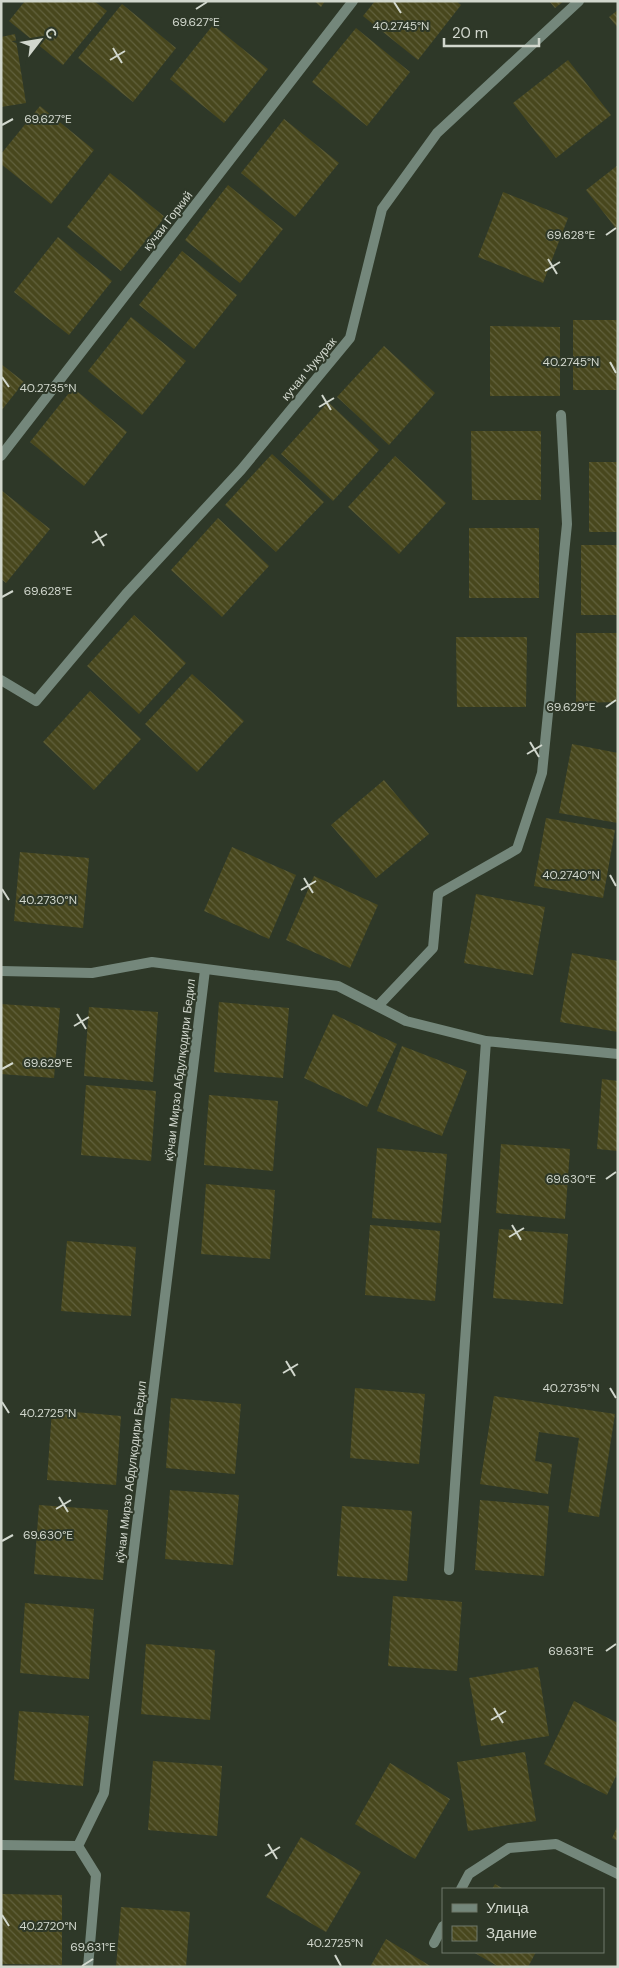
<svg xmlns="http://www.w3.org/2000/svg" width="619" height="1968" viewBox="0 0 619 1968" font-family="'DM Sans',sans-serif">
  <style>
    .building { fill: url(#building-back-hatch) }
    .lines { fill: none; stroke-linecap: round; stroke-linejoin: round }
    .minor { stroke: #74877b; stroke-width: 10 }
    .ticks { fill: none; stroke: #d1d7cd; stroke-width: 2 }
    .labels { text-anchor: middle; stroke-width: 4; stroke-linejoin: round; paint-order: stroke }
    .street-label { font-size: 12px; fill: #d1d7cd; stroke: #2e3828 }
    .ticks-label { font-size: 12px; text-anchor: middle; fill: #d1d7cd; stroke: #2e3828; stroke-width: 4; stroke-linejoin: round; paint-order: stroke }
  </style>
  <defs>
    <pattern id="building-back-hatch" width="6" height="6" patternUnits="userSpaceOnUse" patternTransform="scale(1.25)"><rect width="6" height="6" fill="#48471d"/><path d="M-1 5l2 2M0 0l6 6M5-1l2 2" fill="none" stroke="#61613d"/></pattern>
  </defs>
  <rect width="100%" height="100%" fill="#2e3828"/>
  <path class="building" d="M25,1H94L107,11L63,65L9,21Z
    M314,1H325L321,7Z
    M375,1H456L461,5L418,60L363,16Z
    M549,1H564L555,8Z
    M122,4L176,48L133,102L78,58Z
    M618,10V28L609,17Z
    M213,25L268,69L224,123L170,79Z
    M356,28L410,72L367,126L312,82Z
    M15,34L26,103L1,107V37Z
    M568,60L611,115L556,158L513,103Z
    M40,106L94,150L51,204L1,164V154Z
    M284,119L339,163L295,217L241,173Z
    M618,165V231L586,190Z
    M110,173L165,217L121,271L67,227Z
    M228,185L283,229L240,283L185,240Z
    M503,192L568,218L543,283L478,257Z
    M58,237L112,281L69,335L14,292Z
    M182,251L237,295L194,349L139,305Z
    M131,317L186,361L142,415L88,371Z
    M573,320H618V390H573Z
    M490,326L560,327V396H490Z
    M384,346L435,393L389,445L337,397Z
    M1,364L24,382L1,411Z
    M73,388L127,432L84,486L30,442Z
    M328,402L379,450L333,501L281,454Z
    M471,431H541V500H472Z
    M272,454L324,502L276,552L225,505Z
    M395,456L446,503L399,554L348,507Z
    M589,462H618V532H589Z
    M1,490L50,529L6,583L1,579Z
    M218,518L269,566L222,617L171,570Z
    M469,528H539V598H469Z
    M581,545H618V615H581Z
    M134,615L186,663L139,714L87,666Z
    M576,633H618V702L576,703Z
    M456,637H527L526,707H457Z
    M192,674L244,721L197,772L145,724Z
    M90,691L141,739L94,790L43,742Z
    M572,744L618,753V823L559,813Z
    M384,780L429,834L376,878L331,825Z
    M546,818L615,830L603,898L534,886Z
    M232,847L296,875L269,939L204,911Z
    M20,852L89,858L83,928L14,921Z
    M314,876L378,905L350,968L286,940Z
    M476,894L545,907L533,975L464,963Z
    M572,953L618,961V1032L560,1022Z
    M219,1002L289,1008L283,1078L214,1072Z
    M1,1004L60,1008L54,1078L1,1074Z
    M89,1007L158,1012L153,1082L84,1076Z
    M333,1014L397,1044L367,1107L304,1078Z
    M402,1046L467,1071L442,1136L377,1111Z
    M602,1079L618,1081V1151L597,1149Z
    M86,1085L156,1091L151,1161L81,1155Z
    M209,1095L278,1101L273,1171L204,1165Z
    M501,1144L570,1149L565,1219L496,1213Z
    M377,1148L447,1154L441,1223L372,1218Z
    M206,1184L275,1190L270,1259L201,1254Z
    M370,1225L440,1231L435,1301L365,1295Z
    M499,1229L568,1234L563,1304L493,1298Z
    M67,1241L136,1247L131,1316L61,1311Z
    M355,1388L425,1394L419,1464L350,1458Z
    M494,1396L615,1414L599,1517L568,1512L579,1438L539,1432L535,1461L552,1464L548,1494L480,1484Z
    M171,1398L241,1404L235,1474L166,1468Z
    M52,1410L121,1416L116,1485L47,1480Z
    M170,1490L239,1495L233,1565L165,1559Z
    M480,1500L549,1506L544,1576L475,1570Z
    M39,1505L108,1510L103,1580L34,1574Z
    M342,1506L412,1511L407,1581L337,1576Z
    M393,1596L462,1602L457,1671L388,1666Z
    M25,1603L94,1609L89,1679L20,1673Z
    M146,1644L215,1650L210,1720L141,1714Z
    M538,1667L549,1736L481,1746L469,1678Z
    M574,1701L618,1723V1772L607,1795L544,1764Z
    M19,1711L89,1716L83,1786L14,1780Z
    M525,1752L536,1821L468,1831L457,1762Z
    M153,1761L222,1766L217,1836L148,1830Z
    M390,1763L450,1799L415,1859L355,1824Z
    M618,1825V1841L612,1838Z
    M301,1837L361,1872L326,1932L266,1897Z
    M495,1884L504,1889H492Z
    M1,1894L62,1895V1965L1,1964Z
    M121,1907L190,1912L186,1967H116Z
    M386,1939L432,1967H370Z
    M473,1952H536L528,1967H499Z"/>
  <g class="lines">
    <path class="minor" d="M1,456L353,1
      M1,680L36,701L126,594L241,470L350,338L382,209L437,133L579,1
      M1,971L92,973L152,962L338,986L406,1021L486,1041L618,1054
      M378,1006L433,948L438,894L517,849L542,773L567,524L561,415
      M449,1570L486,1041
      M1,1845L78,1846
      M461,1889L469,1874L509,1848L556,1844L618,1874
      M434,1943L443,1926
      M88,1967L96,1875L78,1846L104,1793L205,970"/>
  </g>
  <path class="ticks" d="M394,2L401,13M196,9L207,2M113,48L122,63M110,60L125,51M2,125L13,119M606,235L616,228M548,259L557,274M545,271L560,262M610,362L616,373M2,377L9,387M322,395L331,410M319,407L334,398M95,531L104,546M92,543L107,534M2,597L13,591M606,707L616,700M530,742L539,757M527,754L542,745M610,875L616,886M304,878L313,893M2,889L9,900M301,890L316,881M77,1014L86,1029M74,1026L89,1017M2,1069L13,1063M606,1179L616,1172M512,1225L521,1240M509,1237L524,1228M286,1361L295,1376M283,1373L298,1364M610,1388L616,1398M2,1402L9,1413M59,1497L68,1512M56,1509L71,1500M2,1541L13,1535M606,1651L616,1644M494,1708L503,1723M491,1720L506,1711M268,1844L277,1859M265,1856L280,1847M2,1915L9,1926M335,1955L341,1966M82,1966L93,1959"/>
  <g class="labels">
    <g class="street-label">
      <text transform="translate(168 221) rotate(-52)" y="4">кӯчаи Горкий</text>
      <text transform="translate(309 369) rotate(-50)" y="4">кучаи Чукурак</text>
      <text transform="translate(180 1070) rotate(-83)" y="4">кўчаи Мирзо Абдулқодири Бедил</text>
      <text transform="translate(131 1472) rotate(-83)" y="4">кўчаи Мирзо Абдулқодири Бедил</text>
    </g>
  </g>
  <g class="ticks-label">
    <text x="196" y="26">69.627°E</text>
    <text x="401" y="30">40.2745°N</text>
    <text x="48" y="123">69.627°E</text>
    <text x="571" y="239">69.628°E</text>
    <text x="571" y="366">40.2745°N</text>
    <text x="48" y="392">40.2735°N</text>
    <text x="48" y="595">69.628°E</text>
    <text x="571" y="711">69.629°E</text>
    <text x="571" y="879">40.2740°N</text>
    <text x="48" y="904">40.2730°N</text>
    <text x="48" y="1067">69.629°E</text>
    <text x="571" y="1183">69.630°E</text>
    <text x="571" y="1392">40.2735°N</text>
    <text x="48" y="1417">40.2725°N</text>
    <text x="48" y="1539">69.630°E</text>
    <text x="571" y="1655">69.631°E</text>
    <text x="48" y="1930">40.2720°N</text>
    <text x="335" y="1947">40.2725°N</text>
    <text x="93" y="1951">69.631°E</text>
  </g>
  <rect width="619" height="1968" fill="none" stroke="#d1d7cd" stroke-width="5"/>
  <rect x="442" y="1888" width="162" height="65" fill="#2e3828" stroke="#6f786a"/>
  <rect x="452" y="1904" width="25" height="8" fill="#74877b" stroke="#6f786a"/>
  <text x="486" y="1913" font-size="15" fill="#d1d7cd">Улица</text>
  <rect x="452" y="1926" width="25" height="15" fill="url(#building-back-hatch)" stroke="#6f786a"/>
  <text x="486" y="1938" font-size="15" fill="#d1d7cd">Здание</text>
  <g transform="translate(40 40) rotate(59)" stroke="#2e3828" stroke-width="4" paint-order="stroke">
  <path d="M0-4L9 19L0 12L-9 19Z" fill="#d1d7cd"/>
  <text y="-8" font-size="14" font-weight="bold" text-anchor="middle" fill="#d1d7cd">С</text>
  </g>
  <path d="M444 38v8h95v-8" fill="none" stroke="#d1d7cd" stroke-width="2.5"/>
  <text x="452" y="38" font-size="15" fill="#d1d7cd" stroke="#2e3828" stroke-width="4" paint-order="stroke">20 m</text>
</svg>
